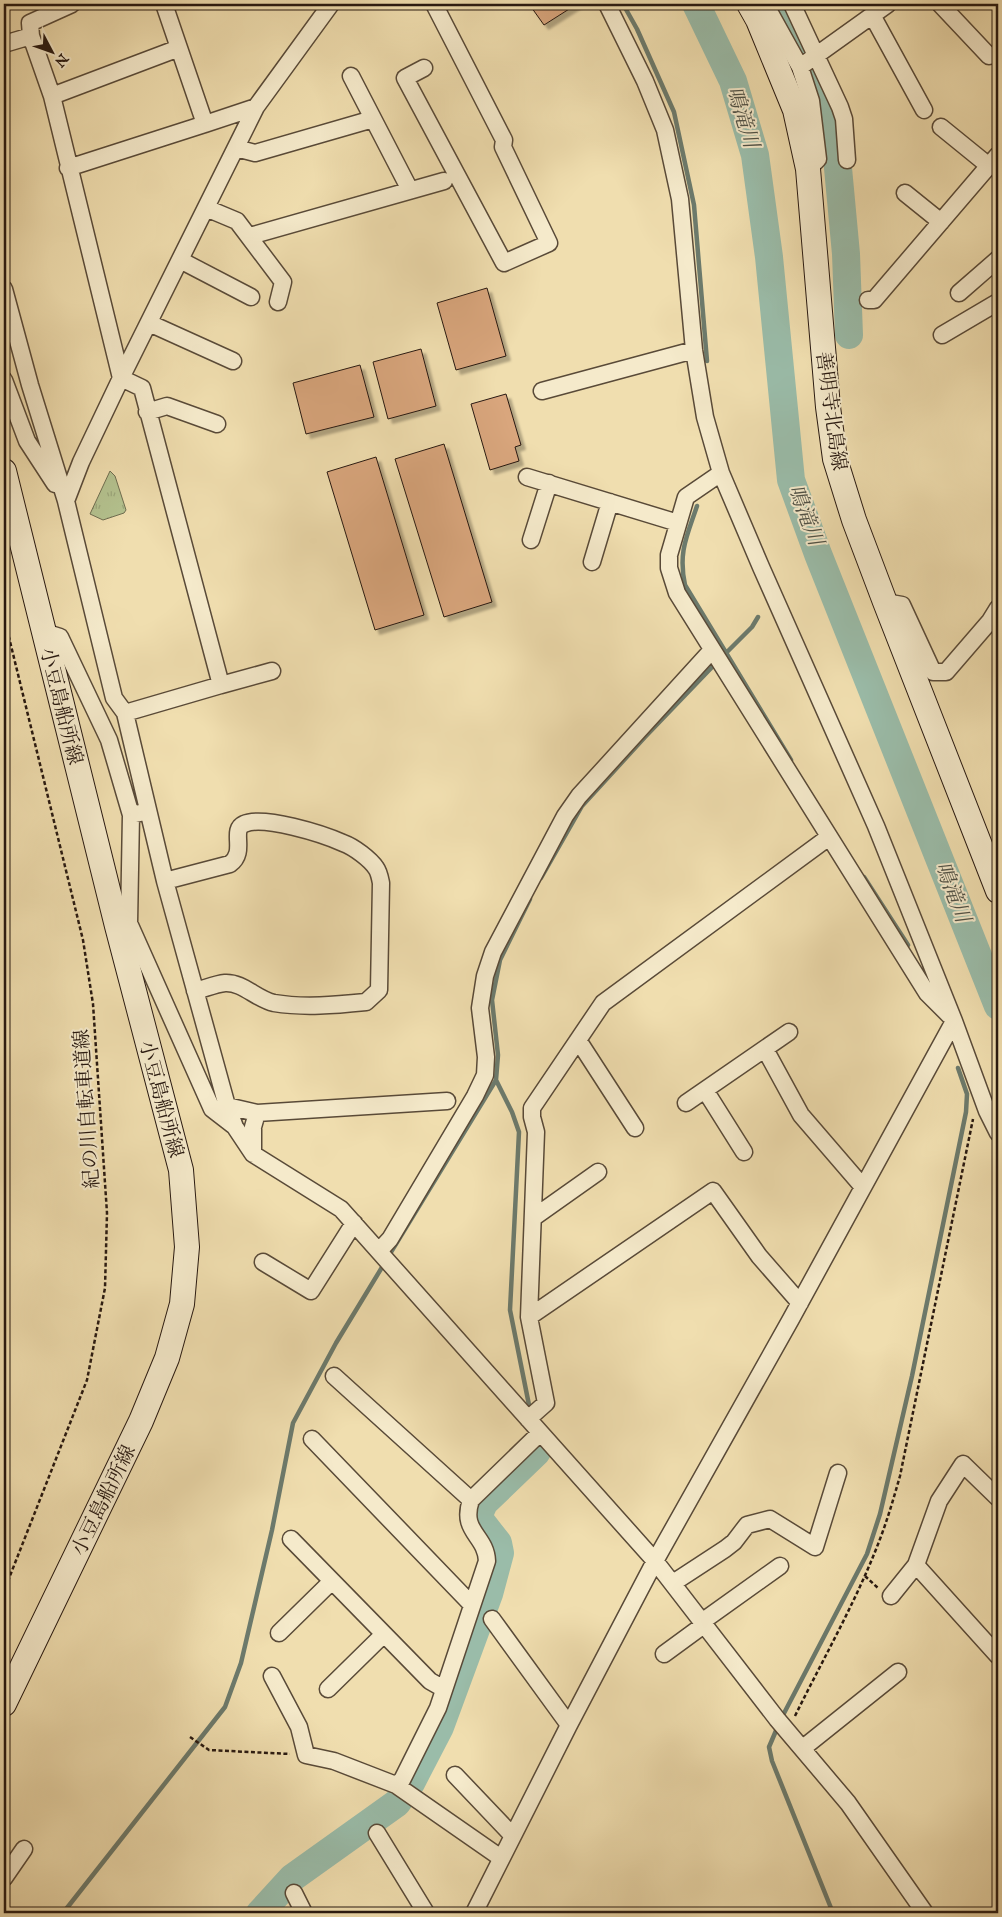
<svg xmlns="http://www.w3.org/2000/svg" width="1002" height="1917" viewBox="0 0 1002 1917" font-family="'IM FELL English','Noto Serif JP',serif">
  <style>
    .park { fill: url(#park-tufts); stroke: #6e6d50 }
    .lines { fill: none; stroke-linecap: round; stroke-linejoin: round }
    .stream { stroke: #6c7a6c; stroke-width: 4.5 }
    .river { stroke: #9abca9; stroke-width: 28 }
    .building { fill: #d9a67d; stroke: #271810; filter: url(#shadow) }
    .street-casing { stroke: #594a38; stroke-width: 19 }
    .secondary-casing { stroke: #271810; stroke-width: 26 }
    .path { stroke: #271810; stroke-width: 2.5; stroke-dasharray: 4 2.5; stroke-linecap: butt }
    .street { stroke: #f5eacb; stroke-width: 16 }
    .secondary { stroke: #f5eacb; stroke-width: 24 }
    .labels { text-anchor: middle; stroke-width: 4; stroke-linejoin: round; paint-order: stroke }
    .street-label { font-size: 20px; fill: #271810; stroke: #f5eacb }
    .water-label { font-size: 21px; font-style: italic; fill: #4f5146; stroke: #f5eacb }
  </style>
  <defs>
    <pattern id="park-tufts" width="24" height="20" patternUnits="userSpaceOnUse" patternTransform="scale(1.25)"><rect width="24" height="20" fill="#b4c28f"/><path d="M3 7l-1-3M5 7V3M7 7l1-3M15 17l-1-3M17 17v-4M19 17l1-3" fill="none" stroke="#9ba67a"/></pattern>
    <filter id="shadow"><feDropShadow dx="4.5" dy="4.5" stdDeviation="1" flood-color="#0004"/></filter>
  </defs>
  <rect width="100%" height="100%" fill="#f0deaf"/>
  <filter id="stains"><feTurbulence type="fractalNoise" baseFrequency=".004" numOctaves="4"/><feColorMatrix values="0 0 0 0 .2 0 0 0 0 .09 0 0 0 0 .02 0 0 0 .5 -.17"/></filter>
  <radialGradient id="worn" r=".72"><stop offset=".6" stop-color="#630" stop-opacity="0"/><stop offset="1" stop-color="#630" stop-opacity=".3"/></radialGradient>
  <path class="park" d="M110,471L115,476L126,510L124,513L103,520L90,514Z"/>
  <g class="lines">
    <path class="stream" d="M623,4L637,29L674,112L694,205L707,361
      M697,506C687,536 678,552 685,585L791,760
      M722,657L752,627L758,617
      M864,877L908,945
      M541,878L582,806L645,737L716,663
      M496,1080L512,1112L519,1132L510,1310L529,1405
      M388,1257L496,1080L498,1055L492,1000L500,960L530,899
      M781,1719L867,1554L880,1514L912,1376L966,1112L967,1094L958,1068
      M778,1726L769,1747L772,1761L833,1913
      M63,1913L225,1707L241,1663L272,1530L293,1423L336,1343L384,1264"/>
    <path class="river" d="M696,4L733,81L755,155L769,257L791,480L818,554L998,1006
      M780,4L803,47L827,100L834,125L846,254L849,335
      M260,1913L292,1878L397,1803L411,1783L440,1727L489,1594L500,1553L498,1543L480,1520V1512L484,1503L536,1453L539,1448"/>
  </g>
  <path class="building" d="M529,4H577L544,25Z
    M487,288L506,356L456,370L437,303Z
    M421,349L436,406L388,419L373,362Z
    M360,365L374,417L306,434L293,383Z
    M506,394L521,445L515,447L519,461L490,470L471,404Z
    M444,444L492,602L444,617L395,459Z
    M376,457L424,615L375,630L327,472Z"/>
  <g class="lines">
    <defs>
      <path id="street" d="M164,4L205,124L256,107
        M607,4L645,81L665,130L680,199L694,350L705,417L721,473L761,567L876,826L954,1021L987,1111L998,1133
        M765,4L800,67
        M792,4L840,107L844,119L847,160
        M940,4L989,56
        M872,15L924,110
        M31,36L52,96L121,378L142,388L221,685L125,713
        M4,44L31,36L30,23L72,4
        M424,68L405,78L504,263L549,243L503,147L504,140L434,4
        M351,76L410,190
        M52,96L179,48
        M941,127L989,166
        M236,148L255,153L373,119
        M68,168L205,124
        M808,169L818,159L811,101L800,67L888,4
        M905,193L941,222
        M206,208L237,221L283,282L278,302
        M250,236L444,181
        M180,260L251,297
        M4,289L30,385L66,501L114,698L125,713L165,881L227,1106L235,1127L253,1154L341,1209L655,1561L777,1719L848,1803L925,1913
        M959,293L998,259
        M868,300H874L998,155
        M149,323L233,361
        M942,335L998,302
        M4,380L27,441L55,484
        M542,391L694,350
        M147,412L167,406L217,424
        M721,473L686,497L669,555V568L677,593L927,993L949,1015
        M527,477L678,523
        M66,501L81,462L121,378L256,107L331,4
        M531,540L549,483
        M592,562L610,502
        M885,602L902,605L933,672H946L990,621L998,608
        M44,632L60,637L109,740L131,815
        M221,685L272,671
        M165,881L230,864C247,852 230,830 244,824C263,815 323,834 343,843C354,847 370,859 376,868C379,872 380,878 381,883L379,990L366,1002C336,1005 304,1008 274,1003C256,999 243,982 225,983C215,984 204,989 195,991
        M129,923L131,815L140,813
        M117,926L129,923L212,1109L234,1126
        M578,1040L635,1128
        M765,1049L801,1115L863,1187
        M705,1090L744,1152
        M686,1103L789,1032
        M227,1106L257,1113L447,1101
        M253,1154V1127L257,1113
        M533,1218L598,1172
        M379,1251L390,1239L475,1096L485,1075L486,1057L480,1008L485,976L493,952L565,816L579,796L712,650
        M263,1262L311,1291L354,1223
        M529,1317L713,1191L759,1256L800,1303
        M334,1376L471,1500
        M528,1419L546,1403L529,1317L536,1132L532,1117V1108L603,1003L829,837
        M312,1439L472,1605
        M291,1539L430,1681L444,1689
        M916,1565L939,1501L963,1464L998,1498
        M673,1583L725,1549L734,1542L747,1525L770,1519L815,1547L838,1473
        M891,1596L916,1565L998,1656
        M492,1619L569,1725
        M703,1621L780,1566
        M279,1633L332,1581
        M664,1654L705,1624
        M272,1676L299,1727L306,1755L334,1761L396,1785L402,1780L438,1708L487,1561C486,1535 460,1532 471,1500L540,1433
        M328,1689L384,1634
        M803,1748L898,1672
        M455,1775L512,1835
        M396,1785L501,1858
        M377,1833L426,1913
        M4,1878L24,1849
        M294,1893L304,1913
        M474,1913L569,1725L655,1561L791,1319L954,1021"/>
      <path id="secondary" d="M749,4L758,20L795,110L808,169L828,407L835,459L854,520L885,602L998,891
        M4,471L117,926L181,1170L187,1247L182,1304L167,1358L141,1421L4,1704"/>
    </defs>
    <use href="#street" class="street-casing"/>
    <use href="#secondary" class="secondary-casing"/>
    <path class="path" d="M4,617L83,940L93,1004L107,1213L105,1288L87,1380L4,1591
      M865,1576L878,1588
      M795,1716C824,1657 857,1600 880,1539C888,1518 894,1497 900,1476L973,1119
      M190,1737L209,1750L290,1754"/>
    <use href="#street" class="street"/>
    <use href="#secondary" class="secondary"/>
  </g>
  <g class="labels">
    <g class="street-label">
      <text transform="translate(832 411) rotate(82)" y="7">善明寺北島線</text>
      <text transform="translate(62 706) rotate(76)" y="7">小豆島船所線</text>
      <text transform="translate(162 1099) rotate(75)" y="7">小豆島船所線</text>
      <text transform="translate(86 1109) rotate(-94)" y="7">紀の川自転車道線</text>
      <text transform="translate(103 1500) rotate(-64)" y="7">小豆島船所線</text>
    </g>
    <g class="water-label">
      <text transform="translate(743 117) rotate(73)" y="7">鳴滝川</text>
      <text transform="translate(806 515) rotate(69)" y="7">鳴滝川</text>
      <text transform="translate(953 892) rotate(69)" y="7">鳴滝川</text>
    </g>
  </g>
  <rect width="1002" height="1917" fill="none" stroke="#f0deaf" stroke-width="20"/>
  <rect x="5" y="5" width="992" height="1907" fill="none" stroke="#271810" stroke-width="2.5"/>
  <rect x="10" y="10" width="982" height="1897" fill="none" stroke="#271810"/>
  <g transform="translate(52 52) rotate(131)" stroke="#f5eacb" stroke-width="4" paint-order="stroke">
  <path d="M0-4L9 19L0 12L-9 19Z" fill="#271810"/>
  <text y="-8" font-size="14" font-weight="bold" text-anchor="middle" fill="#271810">N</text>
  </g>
  <rect width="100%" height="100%" filter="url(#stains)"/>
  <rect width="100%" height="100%" fill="url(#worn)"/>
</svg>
